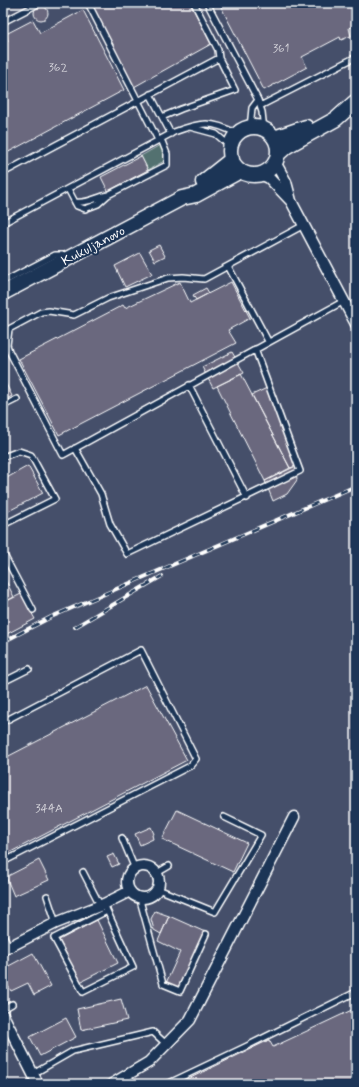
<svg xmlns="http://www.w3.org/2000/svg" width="359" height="1087" viewBox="0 0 359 1087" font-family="Mynerve,sans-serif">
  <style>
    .built { fill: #444f6b }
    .green { fill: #527170; stroke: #a8b8b8 }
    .building { fill: #6a687e; stroke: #fff }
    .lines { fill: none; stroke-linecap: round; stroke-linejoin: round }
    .service-casing { stroke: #fff; stroke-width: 8 }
    .minor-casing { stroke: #fff; stroke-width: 13 }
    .secondary-casing { stroke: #fff; stroke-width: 17 }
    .service { stroke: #1d3557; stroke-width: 5 }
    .minor { stroke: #1d3557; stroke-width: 10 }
    .secondary { stroke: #1d3557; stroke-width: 14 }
    .rail-casing { stroke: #fff; stroke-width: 4 }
    .rail { stroke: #1d3557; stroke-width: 2.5; stroke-dasharray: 8; stroke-linecap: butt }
    .labels { text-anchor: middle; stroke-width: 4; stroke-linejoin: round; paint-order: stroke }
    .number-label { font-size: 12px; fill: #dad9df }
    .street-label { font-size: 14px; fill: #fff; stroke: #1d3557 }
  </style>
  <rect width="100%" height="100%" fill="#344463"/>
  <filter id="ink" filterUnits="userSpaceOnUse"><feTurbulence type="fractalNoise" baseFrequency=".025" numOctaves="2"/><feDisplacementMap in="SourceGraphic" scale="8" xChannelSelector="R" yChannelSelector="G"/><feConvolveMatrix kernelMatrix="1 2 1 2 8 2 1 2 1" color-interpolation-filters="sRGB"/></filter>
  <g filter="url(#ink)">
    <path class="built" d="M3,3H356V1084H3Z"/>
    <path class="green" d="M160,145L166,156V160L148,170L141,156Z"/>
    <path class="building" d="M91,3H190L211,44L134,87Z
      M219,3H356V25L349,28L351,36L341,40L340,37L302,57L307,67L264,90Z
      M34 13a7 7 0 1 1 14 0a7 7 0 1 1-14 0Z
      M83,10L124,90L3,155V43L8,41L6,34L33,20L40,33Z
      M141,156L148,170L108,191L101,177Z
      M159,245L165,256L155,261L149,250Z
      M140,253L152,274L125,287L115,266Z
      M180,282L190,303L231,282L250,318L228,330L236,343L59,435L19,359L123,305L125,308Z
      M206,288L209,293L196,300L193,295Z
      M232,352L244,373L213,388L202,367Z
      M241,374L290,468L265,481L217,386Z
      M3,378L12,396L3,401Z
      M267,388L296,466L290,468L252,395Z
      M28,466L43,493L3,514V480Z
      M296,466L297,480L287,494L273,501L265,481Z
      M3,575L14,597L3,603Z
      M21,594L35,619L3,636V603Z
      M146,685L187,760L3,856V759Z
      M177,810L247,843L233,872L162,839Z
      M151,827L154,834L152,835L153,839L140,845L135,834Z
      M114,854L119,864L112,867L107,857Z
      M39,860L49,880L14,896L6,877Z
      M155,911L169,916L161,934L154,930L151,919Z
      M169,916L205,932L178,989L166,983L180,952L158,941Z
      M97,920L118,963L80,982L59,940Z
      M33,953L51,986L34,995L28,983L11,991L3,977V969Z
      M121,999L127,1020L81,1030L77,1009Z
      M356,1008V1084H178L269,1040L273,1047Z
      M66,1018L76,1037L40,1056L30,1037Z"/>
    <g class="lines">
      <defs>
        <path id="service" d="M88,3L158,140
          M207,3L258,100L262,112L264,130
          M3,22L40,3
          M150,94L171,134
          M260,106L356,57
          M162,117L181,109L235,90L219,58
          M190,127L216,134L231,147
          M250,128L252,108L258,100
          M3,173L219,58L218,50L194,3
          M68,189L77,206L85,209L98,204L108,195L167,165V154L161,139
          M75,202C88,204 96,197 108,195
          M3,223L174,132C201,122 212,120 237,134
          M304,225L204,279L183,277L168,278L108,298L74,315L49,311L41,312L9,329L7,345L9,351L63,455L344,301
          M228,266L268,341
          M3,280L9,279L55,255H66
          M189,385L247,498
          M3,406L17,399
          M75,448L101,494L110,524L127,554L300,471L255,349
          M3,457L19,451L31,455L55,499L3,525
          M3,553L33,610
          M3,682L29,669
          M3,722L141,650L196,759L190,766L3,862
          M122,838L135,869
          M83,872L100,905
          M157,873L169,866
          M158,889L215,912L261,835L224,817
          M47,896L56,923
          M142,899L141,904L163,984L180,991L206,934
          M104,904L133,967L83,992L54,938L107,911
          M3,934L9,947
          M3,1009L12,1004
          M33,1074L73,1051L153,1032L166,1044
          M167,1084L247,1046L356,992"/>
        <path id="minor" d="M260,174L269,178L291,201L286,182L275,162
          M291,201L356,324
          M127 882a16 16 0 1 1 32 0a16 16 0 1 1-32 0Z
          M3,950L56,923L104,904L130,891
          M3,1015L38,1084
          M112,1084L149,1062L190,1020L294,817"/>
        <path id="secondary" d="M230 151a24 24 0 1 1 48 0a24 24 0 1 1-48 0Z
          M274,138L306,127
          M278,154L287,146L336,119L355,102
          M203,182L232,159
          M3,293L182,198L196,195L240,171"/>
      </defs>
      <use href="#service" class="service-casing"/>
      <use href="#minor" class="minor-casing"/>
      <use href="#secondary" class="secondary-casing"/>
      <use href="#service" class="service"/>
      <use href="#minor" class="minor"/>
      <use href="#secondary" class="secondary"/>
      <defs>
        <path id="rail" d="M75,627L162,576
          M3,642L51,617L356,486"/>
      </defs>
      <use href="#rail" class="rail-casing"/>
      <use href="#rail" class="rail"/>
    </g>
  </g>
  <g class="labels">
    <g class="number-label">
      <text x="281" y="52">361</text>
      <text x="58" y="71">362</text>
      <text x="49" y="812">344A</text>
    </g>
    <g class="street-label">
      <text transform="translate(93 245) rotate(-28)" y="5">Kukuljanovo</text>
    </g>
  </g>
  <rect width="359" height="1087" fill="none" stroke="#1d3557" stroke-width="16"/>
  <rect x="8" y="8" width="343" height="1071" fill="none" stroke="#fff" stroke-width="1.5" filter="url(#ink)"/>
</svg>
